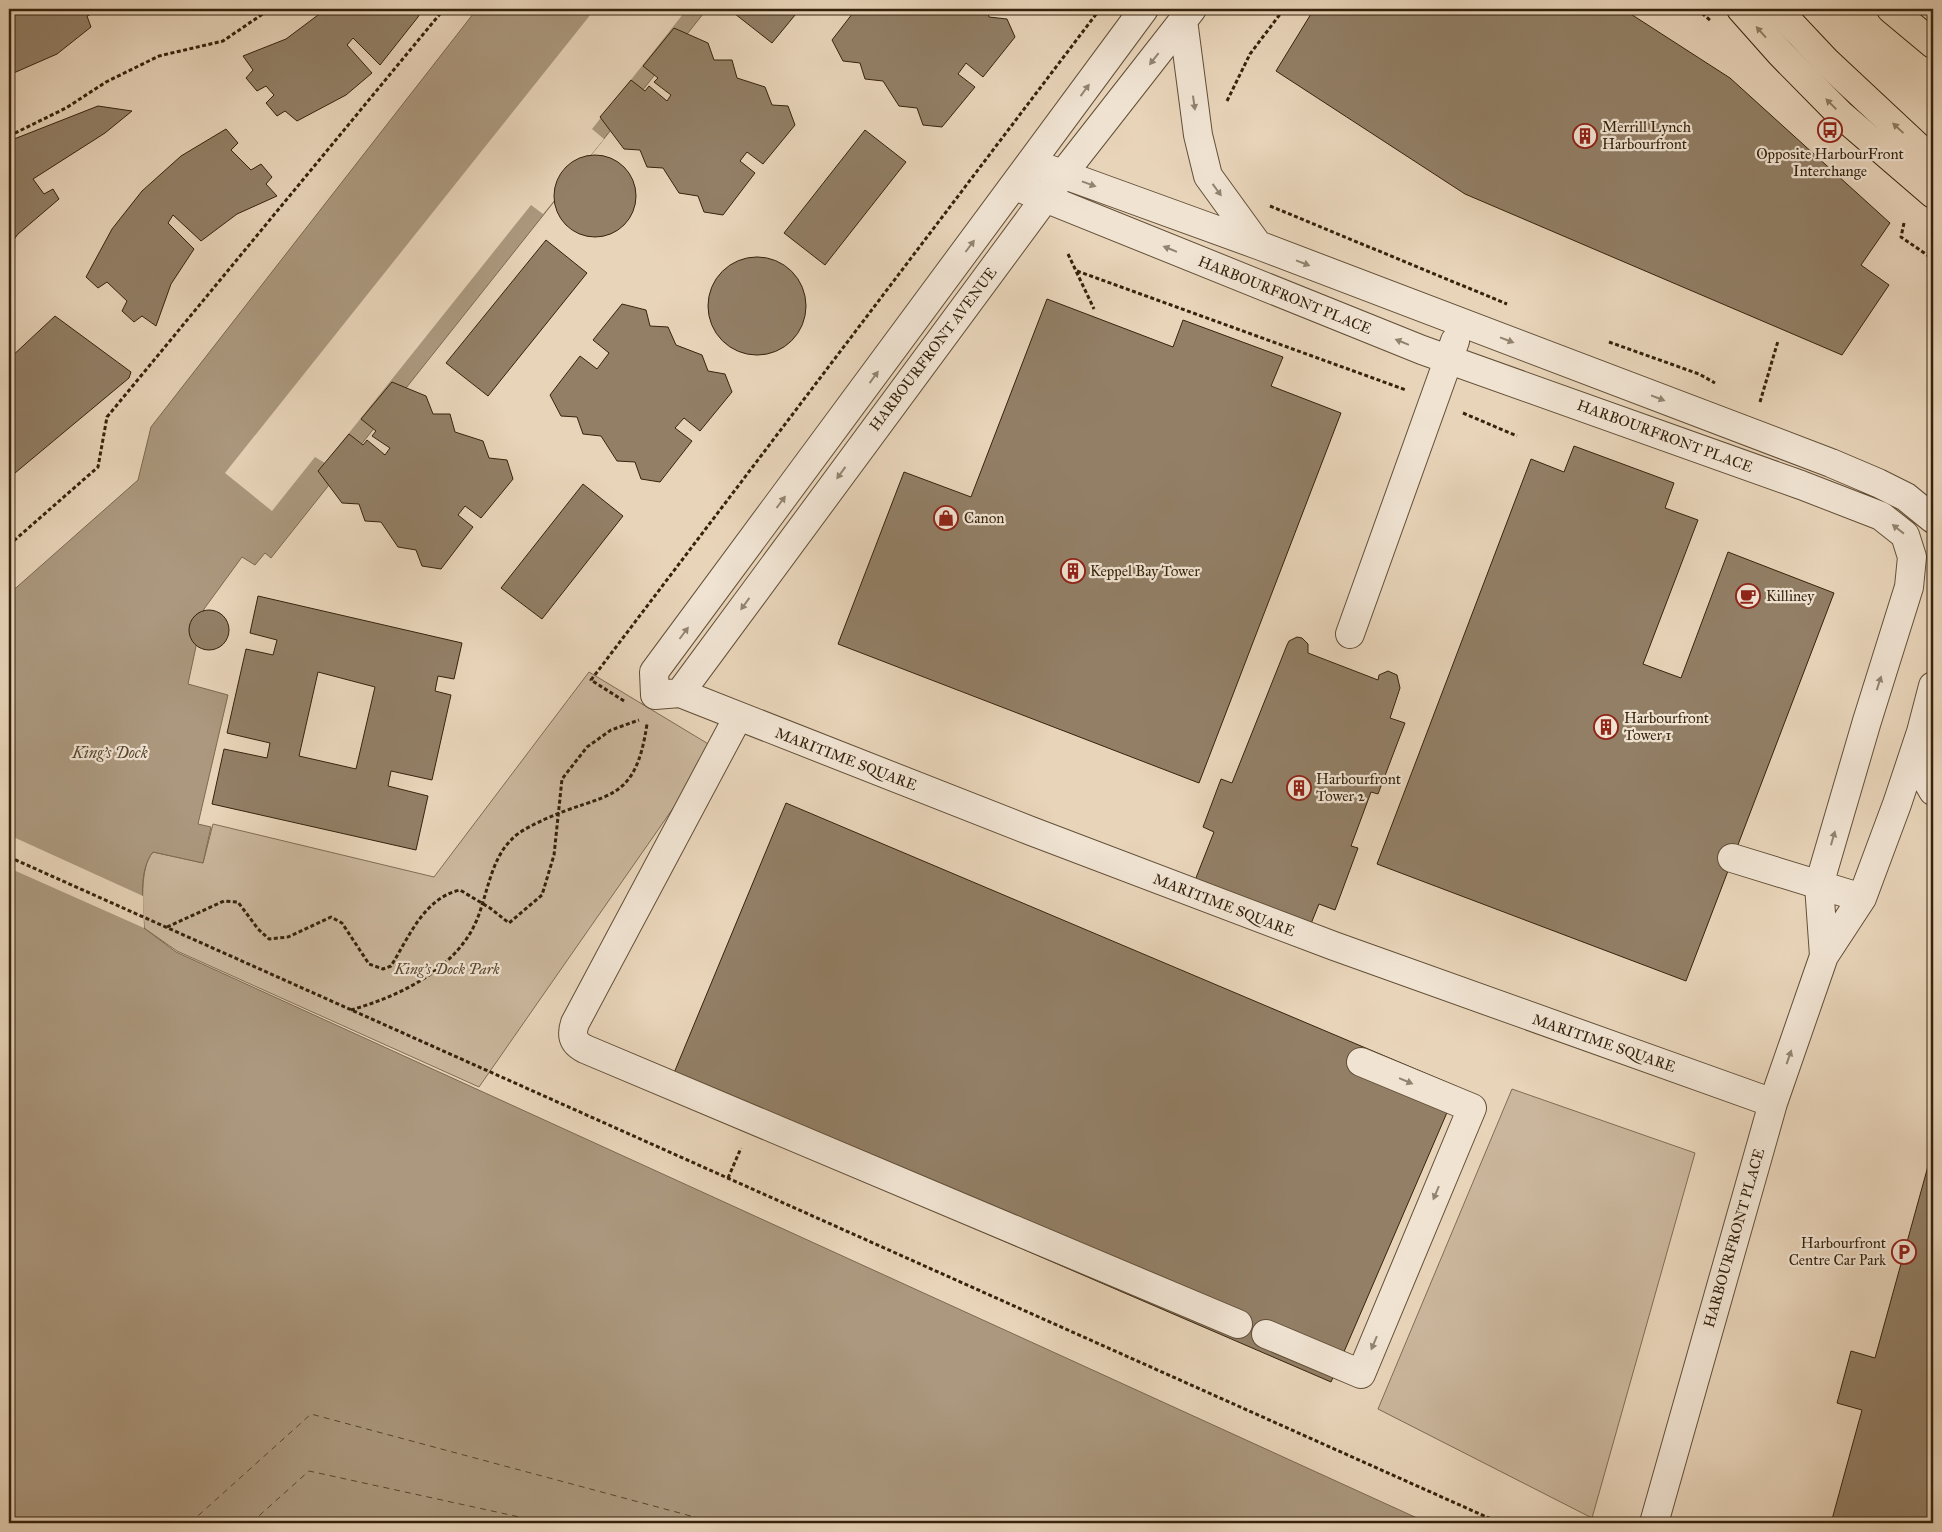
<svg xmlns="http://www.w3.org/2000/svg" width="1942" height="1532" viewBox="0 0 1942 1532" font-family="'IM FELL Great Primer',serif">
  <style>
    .green { fill: #cab69c; stroke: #806c54 }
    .water { fill: #ab987e; stroke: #7c6950 }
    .pier { fill: #e8d4b9 }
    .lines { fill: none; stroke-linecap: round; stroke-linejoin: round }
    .ferry { stroke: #58462e; stroke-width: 1; stroke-dasharray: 6 5; stroke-linecap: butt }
    .building { fill: #927f66; stroke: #35230c; fill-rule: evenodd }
    .minor-casing { stroke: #624f37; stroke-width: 30 }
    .major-casing { stroke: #35230c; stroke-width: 30 }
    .highway-casing { stroke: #35230c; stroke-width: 30 }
    .path { stroke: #35230c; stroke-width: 3; stroke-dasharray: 4 2.5; stroke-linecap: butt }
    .minor { stroke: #f0e3d2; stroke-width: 28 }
    .major { stroke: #e8d4b9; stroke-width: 28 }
    .highway { stroke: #e8d4b9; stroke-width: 28 }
    .oneway { fill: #8e7c62 }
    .oneway2 { fill: #92836f }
    .labels { text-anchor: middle; stroke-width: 4.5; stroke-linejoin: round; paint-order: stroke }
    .poi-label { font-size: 15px; fill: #35230c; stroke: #f0e3d2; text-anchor: start }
    .street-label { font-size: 15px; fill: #35230c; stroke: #f0e3d2 }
    .park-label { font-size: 15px; font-style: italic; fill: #5a4830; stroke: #f0e3d2 }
    .water-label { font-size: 16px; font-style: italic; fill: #58462e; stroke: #f0e3d2 }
  </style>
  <rect width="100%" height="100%" fill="#e8d4b9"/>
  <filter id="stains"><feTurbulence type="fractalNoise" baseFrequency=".004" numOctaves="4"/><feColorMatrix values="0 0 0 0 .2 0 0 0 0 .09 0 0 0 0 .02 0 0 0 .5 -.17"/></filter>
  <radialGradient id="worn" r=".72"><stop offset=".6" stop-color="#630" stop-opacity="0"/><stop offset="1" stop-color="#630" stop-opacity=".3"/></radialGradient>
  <path class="green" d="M589,672L715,748L479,1087L177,951L144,928C143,907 139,868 153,852L203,863L213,824L434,877Z
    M1512,1089L1695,1153L1592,1518L1378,1409Z"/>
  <path class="water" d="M477,9H707L271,558L265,553L255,565L242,557L204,609L188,684L228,695L198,824L211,827L203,863L153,852C138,870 143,905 144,928L176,952L1428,1523H9V594L138,480L151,427Z"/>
  <path class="pier" d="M595,9H687L592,129L604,139L543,214L531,205L325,463L315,457L272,511L225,473Z
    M9,835L143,896L144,928L9,868Z"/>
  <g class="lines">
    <path class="ferry" d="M190,1523L311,1414L717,1523
      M251,1523L309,1471L547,1523"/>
  </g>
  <path class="building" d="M9,9H95L96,12L87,16L91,27L57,54L9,75Z
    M326,9H422L418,17L380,65L353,38L347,45L372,73L346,95L297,121L285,111L277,116L266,103L274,95L266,86L257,91L246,78L253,70L243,56L286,39Z
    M731,9H800L772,43L730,10Z
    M856,9H871L878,15L883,9H987L989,17L1007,19L1015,37L983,77L966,63L958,74L975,87L942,127L923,125L917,108L899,106L883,81L865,79L860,63L843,61L832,40Z
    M1314,9H1623L1730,78L1890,223L1861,265L1889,285L1842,355L1465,194L1276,71Z
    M674,28L708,43L714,60H732L737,78L765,87L772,105L788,106L795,125L763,164L747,152L740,161L755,173L723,215L704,212L698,196L679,193L663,168L647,167L640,150L624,149L600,117L631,80L645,91L649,86L667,101L671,95L654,82L658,78L643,66Z
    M98,106L132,111L105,133L33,179L44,194L53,189L59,199L18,234L9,246V141Z
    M226,129L238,143L231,150L251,170L261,164L272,177L266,184L277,196L237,214L201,241L173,215L168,223L194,249L171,284L156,326L142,316L134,322L122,311L127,301L107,282L98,288L86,277L112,229L142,191L181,156Z
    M865,130L906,162L825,265L784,233Z
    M554 196a41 41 0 1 1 82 0a41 41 0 1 1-82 0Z
    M546,240L587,273L488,396L446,363Z
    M708 306a49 49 0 1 1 98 0a49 49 0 1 1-98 0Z
    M1047,299L1173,347L1183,320L1283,357L1271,386L1341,413L1199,783L838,644L904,472L971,497Z
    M622,304L646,310L650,326L668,327L676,345L702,355L708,371L725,374L732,392L700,431L684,418L675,428L692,441L660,482L641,479L635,462L617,461L601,436L583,434L577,417L561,416L550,395L580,356L597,369L609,353L593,340Z
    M55,316L131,372L129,378L9,478V359Z
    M392,382L426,396L433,414H450L455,432L483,441L489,458L507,460L513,479L481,518L465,506L458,515L473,527L441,569L422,566L416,550L398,547L381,522L365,521L359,504L342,503L318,471L349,434L363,445L367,440L385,455L390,448L372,436L376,431L361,419Z
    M1574,446L1674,483L1665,508L1698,520L1643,664L1681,678L1728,552L1834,593L1686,981L1377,864L1531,459L1564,472Z
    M583,484L623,516L542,619L501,588Z
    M258,596L462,643L454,679L438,676L435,691L451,695L432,780L391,771L388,786L428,796L416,850L212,804L224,749L267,758L270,743L227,733L246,649L273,655L277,640L250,633ZM318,672L375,687L356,769L299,756Z
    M189 630a20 20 0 1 1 40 0a20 20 0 1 1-40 0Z
    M1297,637L1302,638L1308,644V653L1378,680L1379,675L1388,671L1397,675L1400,688L1390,718L1405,723L1378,794L1371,792L1351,846L1358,848L1335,910L1319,904L1308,931L1192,888L1214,832L1203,827L1221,779L1232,783L1287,645L1289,641Z
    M786,803L1458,1087L1331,1382L749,1131L669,1085Z
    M1933,1148V1523H1831L1862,1410L1837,1403L1851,1351L1875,1358Z"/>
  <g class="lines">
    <defs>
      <path id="minor" d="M1144,9L654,672L655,695L680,693L1031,831L1334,946L1773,1103
        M1183,20L1198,135L1208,176L1258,245
        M1032,163L1258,245L1831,463L1878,483L1906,497L1933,519
        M1015,186L1422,350L1801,485L1881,516L1905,535L1912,557L1909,587L1867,721L1819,885L1824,956
        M1350,634L1455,341
        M680,693L1063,174L1192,9
        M738,717L575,1023C571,1035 573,1043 585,1049L1238,1324
        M1917,744L1922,772L1933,791
        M1732,858L1862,898
        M1266,1334L1361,1374L1472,1108L1361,1062
        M1654,1523L1773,1103L1824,956L1862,898L1897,804L1921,732L1933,686"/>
      <path id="major" d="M1741,9L1781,54L1840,114L1933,194"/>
      <path id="highway" d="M1777,9L1827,62L1933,161
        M1891,9L1933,44"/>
    </defs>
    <use href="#minor" class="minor-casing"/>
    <use href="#major" class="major-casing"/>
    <use href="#highway" class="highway-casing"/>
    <path class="path" d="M1697,9L1711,21
      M1227,101L1250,54L1284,9
      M9,136L66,108L106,82L159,56L223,41L270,9
      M1270,206L1507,304
      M1904,223L1901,237L1933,259
      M1068,254L1094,309
      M1077,271L1406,390
      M1609,342L1699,374L1715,383
      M1760,402L1778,341
      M1463,413L1517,436
      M9,545L98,467L107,417L444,9
      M624,701L591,680L1100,9
      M9,857L1500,1523
      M167,927L224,901L238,902L258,929L269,939L288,937L331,917L342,923L369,964L383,969L391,966C409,937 424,898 460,890L490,908L509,923L542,895L554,855L562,779L587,747L611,730L639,720
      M351,1010C396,997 448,973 472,930C487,903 488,863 511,840C519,831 533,825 543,820C606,791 635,806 647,724
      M728,1178L741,1148"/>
    <use href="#minor" class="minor"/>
    <use href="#major" class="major"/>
    <use href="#highway" class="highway"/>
  </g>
  <defs><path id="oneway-solid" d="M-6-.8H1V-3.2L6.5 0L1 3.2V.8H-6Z" transform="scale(1.25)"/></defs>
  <g class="oneway">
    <use href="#oneway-solid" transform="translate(1761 32) rotate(-132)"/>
    <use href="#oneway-solid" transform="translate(1831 104) rotate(-135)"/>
    <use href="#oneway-solid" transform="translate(1898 128) rotate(-137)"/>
  </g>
  <g class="oneway2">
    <use href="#oneway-solid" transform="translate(1154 59) rotate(128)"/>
    <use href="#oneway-solid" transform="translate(1085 90) rotate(-54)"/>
    <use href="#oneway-solid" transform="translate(1194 103) rotate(82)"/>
    <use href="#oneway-solid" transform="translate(1089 184) rotate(20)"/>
    <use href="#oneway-solid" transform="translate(1217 190) rotate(54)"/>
    <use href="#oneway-solid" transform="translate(970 246) rotate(-53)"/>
    <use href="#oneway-solid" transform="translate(1170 249) rotate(-158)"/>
    <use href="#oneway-solid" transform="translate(1303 263) rotate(21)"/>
    <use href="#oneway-solid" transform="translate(1507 340) rotate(21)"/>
    <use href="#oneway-solid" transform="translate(1402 342) rotate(-158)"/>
    <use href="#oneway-solid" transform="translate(874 377) rotate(-54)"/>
    <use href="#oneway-solid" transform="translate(1658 398) rotate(21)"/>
    <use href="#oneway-solid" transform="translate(841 473) rotate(126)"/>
    <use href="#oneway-solid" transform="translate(781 502) rotate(-53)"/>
    <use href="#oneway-solid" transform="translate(1898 529) rotate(-142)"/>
    <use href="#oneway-solid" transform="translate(745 604) rotate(126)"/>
    <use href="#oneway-solid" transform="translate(684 633) rotate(-53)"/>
    <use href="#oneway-solid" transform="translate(1879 683) rotate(-72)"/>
    <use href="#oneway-solid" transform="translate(1833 838) rotate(-74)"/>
    <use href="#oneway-solid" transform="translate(1789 1057) rotate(-71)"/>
    <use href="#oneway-solid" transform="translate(1406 1081) rotate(23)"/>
    <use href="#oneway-solid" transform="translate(1436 1193) rotate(113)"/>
    <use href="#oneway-solid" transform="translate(1374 1343) rotate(113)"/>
  </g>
  <defs>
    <symbol id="bus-ring" viewBox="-11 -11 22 22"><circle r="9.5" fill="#f0e3d2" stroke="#8f2418" stroke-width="1.5"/><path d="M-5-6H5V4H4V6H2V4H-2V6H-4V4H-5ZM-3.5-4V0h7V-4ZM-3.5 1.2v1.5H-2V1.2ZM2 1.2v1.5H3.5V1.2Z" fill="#8f2418"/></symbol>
    <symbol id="building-ring" viewBox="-11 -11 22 22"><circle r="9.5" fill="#f0e3d2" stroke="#8f2418" stroke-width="1.5"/><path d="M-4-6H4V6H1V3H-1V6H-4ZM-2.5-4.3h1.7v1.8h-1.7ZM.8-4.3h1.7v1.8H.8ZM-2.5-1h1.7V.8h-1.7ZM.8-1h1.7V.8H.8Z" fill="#8f2418"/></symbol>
    <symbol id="shop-ring" viewBox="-11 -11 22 22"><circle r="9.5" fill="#f0e3d2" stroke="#8f2418" stroke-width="1.5"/><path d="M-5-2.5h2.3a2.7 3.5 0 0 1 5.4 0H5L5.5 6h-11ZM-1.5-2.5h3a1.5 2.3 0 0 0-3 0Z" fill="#8f2418"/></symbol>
    <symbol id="cafe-ring" viewBox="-11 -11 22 22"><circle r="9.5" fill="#f0e3d2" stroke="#8f2418" stroke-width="1.5"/><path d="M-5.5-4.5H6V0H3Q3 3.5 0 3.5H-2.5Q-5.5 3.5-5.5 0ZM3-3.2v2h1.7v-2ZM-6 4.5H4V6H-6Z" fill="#8f2418"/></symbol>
    <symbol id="parking-ring" viewBox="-11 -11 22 22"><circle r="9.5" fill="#f0e3d2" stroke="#8f2418" stroke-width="1.5"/><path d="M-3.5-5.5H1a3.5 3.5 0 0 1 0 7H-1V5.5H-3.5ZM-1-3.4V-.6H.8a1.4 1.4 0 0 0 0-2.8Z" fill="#8f2418"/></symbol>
  </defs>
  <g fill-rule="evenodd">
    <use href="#bus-ring" x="1816" y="116" width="28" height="28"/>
    <use href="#building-ring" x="1571" y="122" width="28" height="28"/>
    <use href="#shop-ring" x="932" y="504" width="28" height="28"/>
    <use href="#building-ring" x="1059" y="557" width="28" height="28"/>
    <use href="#cafe-ring" x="1734" y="582" width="28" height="28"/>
    <use href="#building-ring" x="1592" y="713" width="28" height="28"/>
    <use href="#building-ring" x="1285" y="774" width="28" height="28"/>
    <use href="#parking-ring" x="1890" y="1238" width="28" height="28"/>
  </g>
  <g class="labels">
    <g class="poi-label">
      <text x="1602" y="132">Merrill Lynch<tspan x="1602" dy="17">Harbourfront</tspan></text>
      <text x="1830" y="159" text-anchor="middle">Opposite HarbourFront<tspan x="1830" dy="17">Interchange</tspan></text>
      <text x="964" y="523">Canon</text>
      <text x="1090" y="576">Keppel Bay Tower</text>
      <text x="1766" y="601">Killiney</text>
      <text x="1624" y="723">Harbourfront<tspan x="1624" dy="17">Tower 1</tspan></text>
      <text x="1316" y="784">Harbourfront<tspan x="1316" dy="17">Tower 2</tspan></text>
      <text x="1886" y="1248" text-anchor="end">Harbourfront<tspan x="1886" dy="17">Centre Car Park</tspan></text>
    </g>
    <g class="street-label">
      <text transform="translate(1285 295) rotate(22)" y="5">HARBOURFRONT PLACE</text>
      <text transform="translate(933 349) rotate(-53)" y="5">HARBOURFRONT AVENUE</text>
      <text transform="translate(1665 436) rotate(20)" y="5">HARBOURFRONT PLACE</text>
      <text transform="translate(846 759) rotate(21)" y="5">MARITIME SQUARE</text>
      <text transform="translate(1224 905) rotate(21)" y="5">MARITIME SQUARE</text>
      <text transform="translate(1604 1043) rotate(19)" y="5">MARITIME SQUARE</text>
      <text transform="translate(1734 1238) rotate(-74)" y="5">HARBOURFRONT PLACE</text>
    </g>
    <g class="park-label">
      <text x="447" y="974">King's Dock Park</text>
    </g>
    <g class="water-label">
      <text x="110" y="758">King's Dock</text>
    </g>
  </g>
  <rect width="1942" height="1532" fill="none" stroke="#e8d4b9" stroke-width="30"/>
  <rect x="10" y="10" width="1922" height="1512" fill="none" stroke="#35230c" stroke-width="2.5"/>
  <rect x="15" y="15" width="1912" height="1502" fill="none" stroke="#35230c"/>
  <rect width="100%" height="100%" filter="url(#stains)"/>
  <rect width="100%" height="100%" fill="url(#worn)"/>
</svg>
